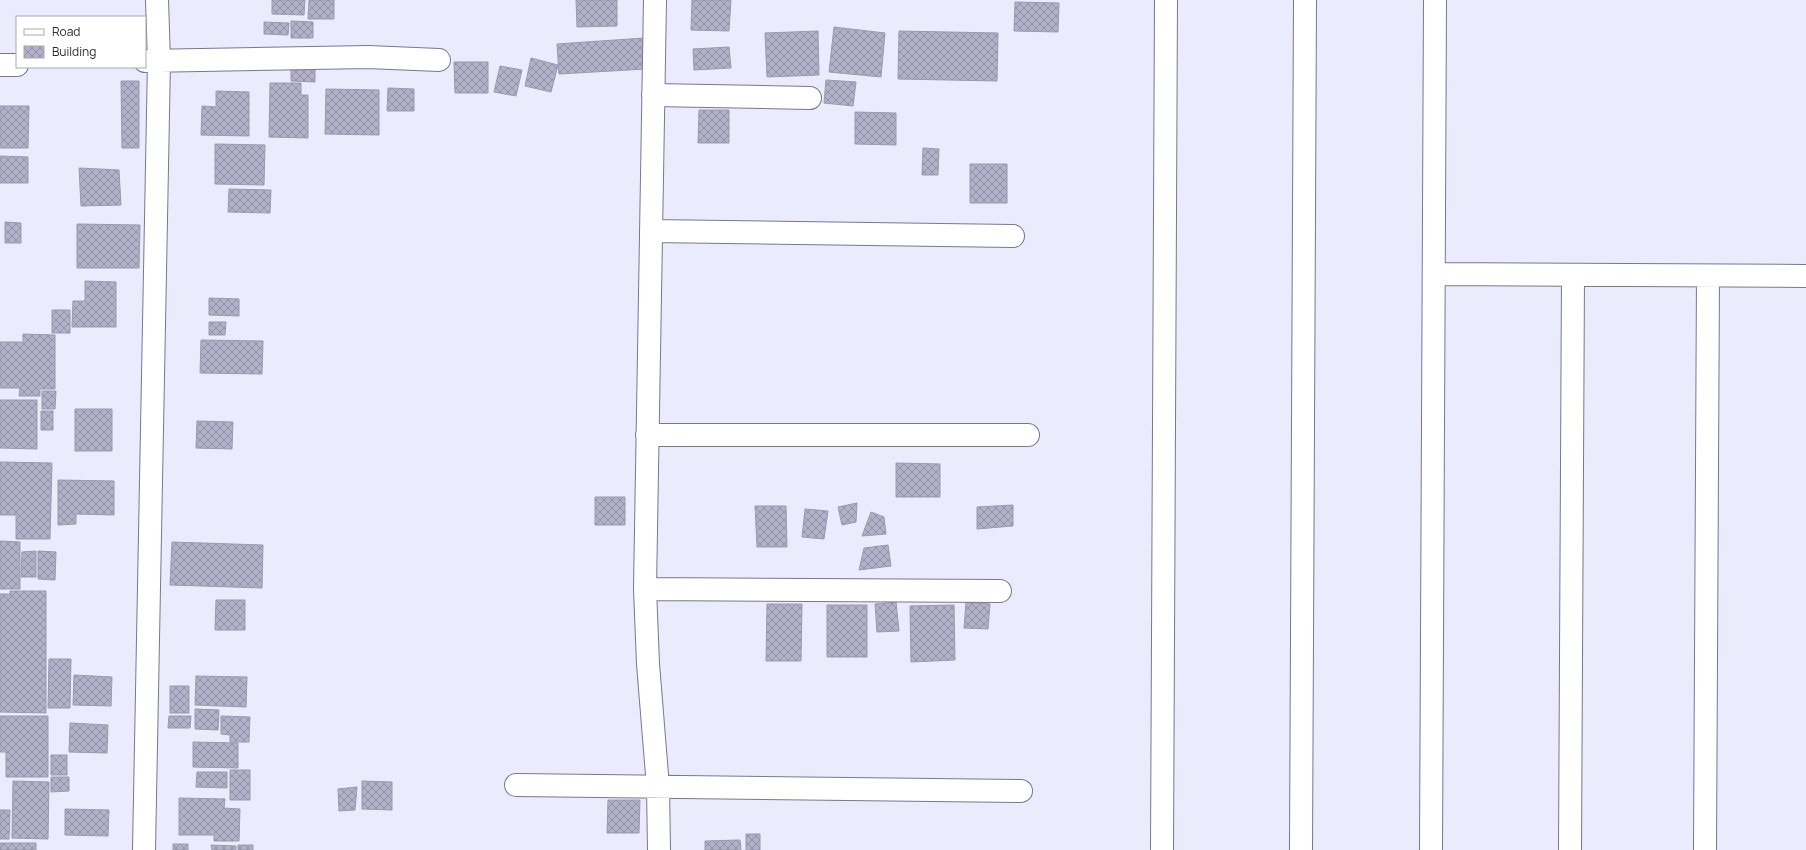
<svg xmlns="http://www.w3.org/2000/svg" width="1806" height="850" viewBox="0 0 1806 850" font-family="Manrope,sans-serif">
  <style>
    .building { fill: url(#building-cross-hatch); stroke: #9a99b0 }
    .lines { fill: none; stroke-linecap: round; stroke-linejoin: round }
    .street-casing { stroke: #78788d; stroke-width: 24 }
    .street { stroke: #fff; stroke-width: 22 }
  </style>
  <defs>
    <pattern id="building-cross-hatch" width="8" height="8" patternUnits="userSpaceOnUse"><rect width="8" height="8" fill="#b2b1c9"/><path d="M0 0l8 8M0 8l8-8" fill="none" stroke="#9190a4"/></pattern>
  </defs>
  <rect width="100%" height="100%" fill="#ebebfe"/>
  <path class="building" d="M272,0H305L304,15L272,14Z
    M309,0H334V19H308Z
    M576,0H617V26L577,27Z
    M692,0H731L729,31L691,30Z
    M1015,2L1059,3L1058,32L1014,31Z
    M291,21L313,22V38H291Z
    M264,22L289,23L288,35L264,34Z
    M834,27L885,33L881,77L829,72Z
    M818,31L819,75L767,77L765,33Z
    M899,31L998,33L997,81L898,79Z
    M644,38L646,69L559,74L557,44Z
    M729,47L731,68L694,70L693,49Z
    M531,58L558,65L551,92L525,86Z
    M291,60H315V82L291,81Z
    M454,62H488V93H455Z
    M500,66L522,70L516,96L494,92Z
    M826,80L856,82L853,106L824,103Z
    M121,81H139V148H122Z
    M270,83H301V95H308V138L269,137Z
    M388,88L414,89V111H387Z
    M326,89L379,90V135L325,134Z
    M216,91L249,92V136L201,135L202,106L216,107Z
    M0,106H29L28,148H0Z
    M699,110H729V143H698Z
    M855,112L896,113V145L855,144Z
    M215,144L265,145L264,185L215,184Z
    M923,148L939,149L938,175H922Z
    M0,156L28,157V183H0Z
    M970,164H1007V203H970Z
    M79,168L119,170L121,205L81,206Z
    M229,189L271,190L270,213L228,212Z
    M5,222L21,223V243H5Z
    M77,224L140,225L139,268H77Z
    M85,281L116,282V327H72L73,301H85Z
    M209,298L239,299V316L209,315Z
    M52,310H70V333H52Z
    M209,322H226L225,335H209Z
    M23,334L55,335V389H40V396H19L20,388H0V342H23Z
    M201,340L263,341L262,374L200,373Z
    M42,391H56L55,409H42Z
    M0,400H37V449L0,448Z
    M75,409H112V451H75Z
    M41,411H53V430H41Z
    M197,421L233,422L232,449L196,448Z
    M0,462L52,463L50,539H16V515H0Z
    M896,463L940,464V497H896Z
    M58,480L114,481V515L76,514V524L58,525Z
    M595,497H625V525H595Z
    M857,503L856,522L842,525L838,507Z
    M1013,505V526L977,529V507Z
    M755,506H786L787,547H757Z
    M805,509L828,511L824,539L802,537Z
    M871,512L884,517L886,534L862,536Z
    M0,541L20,542V589H0Z
    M172,542L263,545L262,588L170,585Z
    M888,545L891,566L859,570L864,548Z
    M36,551V577H21L22,552Z
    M38,551L56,552L55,580L38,579Z
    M10,591H46V713L0,712V594H10Z
    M216,600H245V630H215Z
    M896,602L899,631L877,632L875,604Z
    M966,602L990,604L988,629L964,628Z
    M767,604H802L801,661H766Z
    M827,605H867V657H827Z
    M954,605L955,660L911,662L910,606Z
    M49,659H71L70,708H48Z
    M74,675L112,677L111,706L73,705Z
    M196,676L247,677L246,707L195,705Z
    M170,686H189V713H170Z
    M195,709L219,710L218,730L195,729Z
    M0,716H48V777H6V752H0Z
    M169,716H191L190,728H168Z
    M221,716L250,717L249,742H230V735L221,734Z
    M70,723L108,725L107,753L69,752Z
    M193,742L238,743V768L193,767Z
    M51,755H67V775H51Z
    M230,770H250V800H230Z
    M197,772H227V788L196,787Z
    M51,777H69V791L51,792Z
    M13,781L49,782L48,839L12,838Z
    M362,781L392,782V810L362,809Z
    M357,787L355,810L339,811L338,789Z
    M179,798L225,799L224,808L240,809L239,841H214V835H179Z
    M608,800H640L639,833H607Z
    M65,809L109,810L108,836L65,835Z
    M0,810H10L9,839H0Z
    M746,834H760V850H746Z
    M740,840L741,850H705V841Z
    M0,843H36V850H0Z
    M173,844H188V850H173Z
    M211,845L236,846V850H212Z
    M238,845H253V850H238Z"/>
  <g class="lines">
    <defs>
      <path id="street" d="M655,0L645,589L648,664L658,787L659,850
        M145,61L368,57L439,60
        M0,65H17
        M653,95L810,98
        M651,231L1013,236
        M1434,274L1806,276
        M647,435H1028
        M645,589L1000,591
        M516,785L1021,791
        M144,850L159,61L157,0
        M1162,850L1166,0
        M1301,850L1305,0
        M1431,850L1435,0
        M1570,850L1573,275
        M1705,850L1708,276"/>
    </defs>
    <use href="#street" class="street-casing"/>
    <use href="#street" class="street"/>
  </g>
  <rect x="16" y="16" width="130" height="52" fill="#ffffff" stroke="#aaaaad"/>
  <rect x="24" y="29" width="20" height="6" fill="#ffffff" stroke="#aaaaad"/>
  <text x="52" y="36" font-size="12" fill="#2a2a33">Road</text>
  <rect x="24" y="46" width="20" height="12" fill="url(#building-cross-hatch)" stroke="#aaaaad"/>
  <text x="52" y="56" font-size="12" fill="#2a2a33">Building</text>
</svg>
